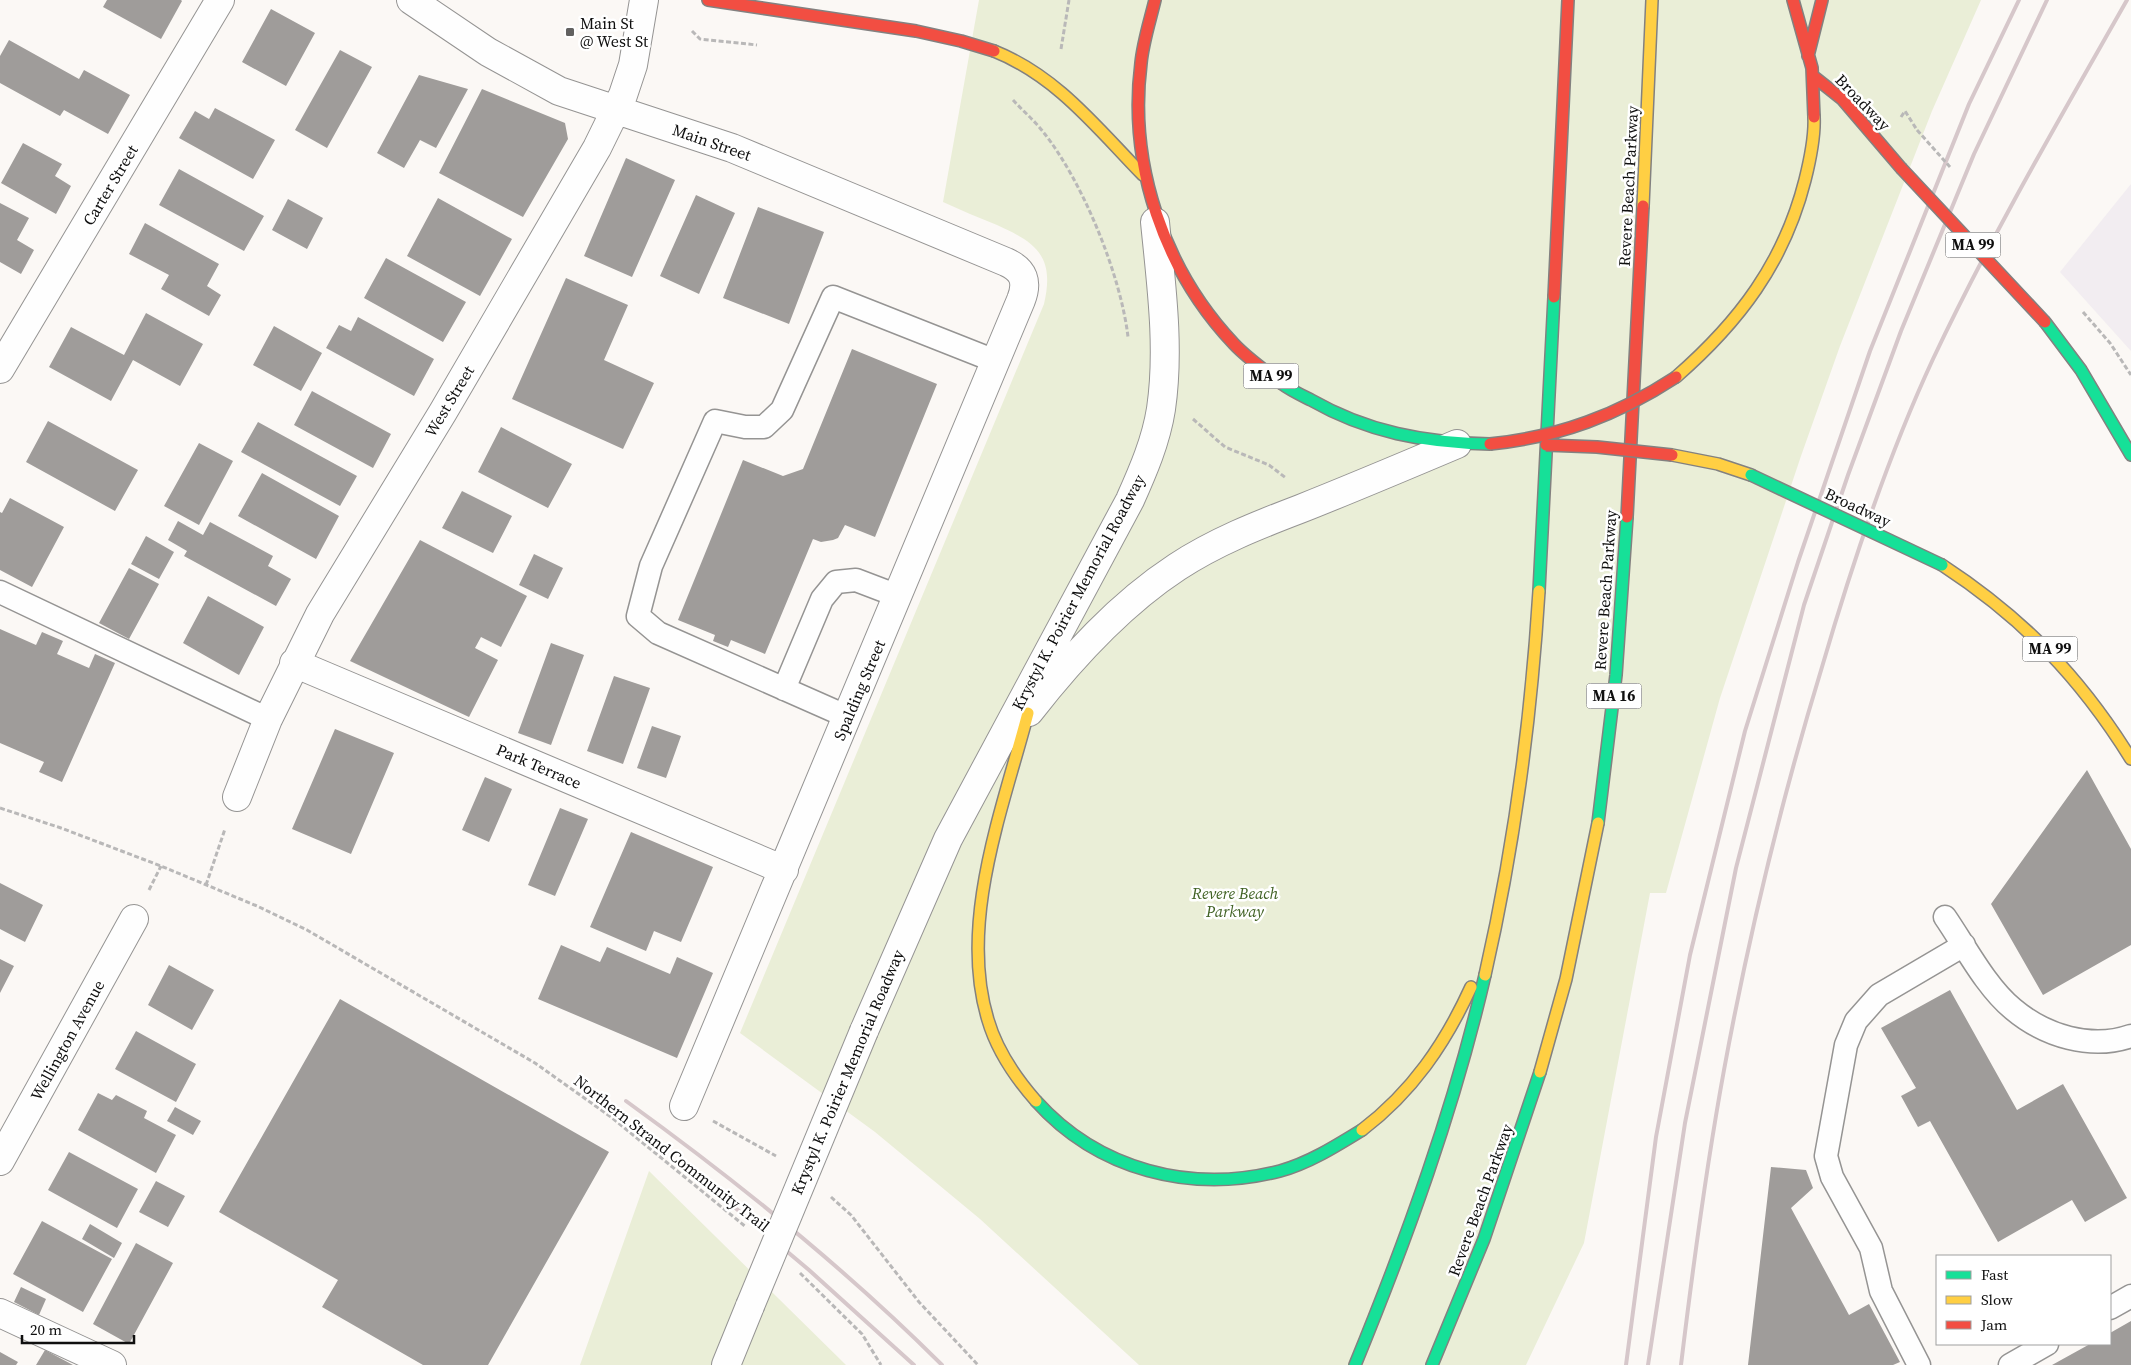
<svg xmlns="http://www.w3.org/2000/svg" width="2131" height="1365" viewBox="0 0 2131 1365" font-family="'Source Serif 4',serif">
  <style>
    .industrial { fill: #f2edf1 }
    .green { fill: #eaeed7 }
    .building { fill: #9f9c9a }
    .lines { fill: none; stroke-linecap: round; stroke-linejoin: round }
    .lane-casing { stroke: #959493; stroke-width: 25 }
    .street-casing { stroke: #959493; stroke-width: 30 }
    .fast-casing { stroke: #838180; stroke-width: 14 }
    .slow-casing { stroke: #838180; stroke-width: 14 }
    .jam-casing { stroke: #838180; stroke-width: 14 }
    .path { stroke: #b9b8b8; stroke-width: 3; stroke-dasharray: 5 2.5; stroke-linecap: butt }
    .lane { stroke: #fefefe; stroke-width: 22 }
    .street { stroke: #fefefe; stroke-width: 28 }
    .fast { stroke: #16e098; stroke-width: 11 }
    .slow { stroke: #ffcf43; stroke-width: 11 }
    .jam { stroke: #f24e42; stroke-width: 11 }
    .rail { stroke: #d6c7ca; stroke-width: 4 }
    .street-bridge-casing { stroke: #959493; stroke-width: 30; stroke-linecap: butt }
    .fast-bridge-casing { stroke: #838180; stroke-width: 14; stroke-linecap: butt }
    .jam-bridge-casing { stroke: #838180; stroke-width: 14; stroke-linecap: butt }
    .path-bridge { stroke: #b9b8b8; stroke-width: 3; stroke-dasharray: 5 2.5; stroke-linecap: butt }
    .street-bridge { stroke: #fefefe; stroke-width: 28 }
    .fast-bridge { stroke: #16e098; stroke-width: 11 }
    .jam-bridge { stroke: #f24e42; stroke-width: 11 }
    .poi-dot { fill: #626160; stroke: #fff; stroke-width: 2 }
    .labels { text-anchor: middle; stroke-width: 5; stroke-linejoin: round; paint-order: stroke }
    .shield { fill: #fff; stroke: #575757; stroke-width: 1 }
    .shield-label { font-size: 15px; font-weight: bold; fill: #0f0f0f }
    .poi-label { font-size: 16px; fill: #0f0f0f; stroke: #fff; text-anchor: start }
    .street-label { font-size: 16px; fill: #0f0f0f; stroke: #fff }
    .park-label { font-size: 16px; font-style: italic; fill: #416224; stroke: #fff }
  </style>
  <rect width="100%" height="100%" fill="#fbf8f5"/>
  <path class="industrial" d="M2131,184V351L2060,272Z"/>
  <path class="green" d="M979,0H1981L1932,111L1840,346L1801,456L1720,698L1666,893H1650L1584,1243L1526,1365H1139L980,1219L875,1132L740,1033L1044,304C1055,257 1037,243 997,225C979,218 961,210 943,202Z
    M649,1171L846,1365H580Z"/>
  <path class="building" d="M107,0H181L182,1L161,39L103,7Z
    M271,9L315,33L286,86L242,62Z
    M9,40L79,79L84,70L130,95L108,134L64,110L60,116L0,83V56Z
    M340,50L372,67L327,148L295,130Z
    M419,75L468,89L436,148L420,140L404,168L377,153Z
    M482,89L565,123L568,139L523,217L439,173Z
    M215,108L275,140L253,179L179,138L195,111L209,119Z
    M23,143L62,164L55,176L71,186L56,214L1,183Z
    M626,158L675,180L632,277L584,256Z
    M179,169L264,216L244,251L159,205Z
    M696,195L735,213L699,294L660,276Z
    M438,198L512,239L480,296L407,256Z
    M288,199L323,218L307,249L272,230Z
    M0,203L29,218L17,240L34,250L21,274L0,262Z
    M758,207L824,232L789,324L723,298Z
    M145,223L219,264L207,286L221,295L209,316L161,289L169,275L129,254Z
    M386,258L466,302L443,342L364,298Z
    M566,278L628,305L604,360L654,383L623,449L512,399Z
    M146,313L203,344L180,386L133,360L111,401L49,367L71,327L124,355Z
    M358,317L434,359L414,396L326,348L339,325L351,331Z
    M274,326L322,353L301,391L253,365Z
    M852,349L937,384L875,537L845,525L838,538L833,540L821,542L813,539L765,654L731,640L728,647L713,641L715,635L678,620L743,460L783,476L803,469Z
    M312,391L391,434L373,468L294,425Z
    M48,421L138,470L115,511L26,462Z
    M258,422L357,476L340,506L241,452Z
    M501,427L572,464L548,508L478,472Z
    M199,443L233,461L199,525L164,506Z
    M262,473L339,516L316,559L238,516Z
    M462,491L512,516L493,553L442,528Z
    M10,498L64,527L32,587L0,570V512L2,513Z
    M178,521L203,535L210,522L273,556L268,566L291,579L276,606L184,556L187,551L168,540Z
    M146,536L174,552L159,579L131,564Z
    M420,540L527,596L501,647L481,637L475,648L498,660L469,717L350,661Z
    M534,554L563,568L548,599L519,585Z
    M129,568L159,584L129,639L99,623Z
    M208,596L264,627L239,675L183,643Z
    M0,629L36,645L42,632L63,641L57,654L89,668L95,654L115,663L62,782L39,772L44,762L0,743Z
    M551,643L584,655L551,745L518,733Z
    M614,676L650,688L623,764L587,751Z
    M652,726L681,736L666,778L637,768Z
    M335,729L394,753L351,854L292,829Z
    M2087,770L2131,849V945L2043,995L1991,904Z
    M485,777L512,789L489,842L462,830Z
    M560,808L588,819L555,896L528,885Z
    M631,832L713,867L681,942L654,931L646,951L590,927Z
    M0,883L43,905L25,942L0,929Z
    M561,945L600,962L607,947L670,974L677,957L713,973L677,1058L538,999Z
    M0,959L14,966L0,993Z
    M169,965L214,990L192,1030L148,1005Z
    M1950,990L2017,1110L2063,1084L2127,1198L2085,1222L2072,1200L1998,1242L1930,1121L1918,1127L1901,1096L1916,1088L1881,1028Z
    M340,999L609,1152L488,1365H423L322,1307L338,1280L219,1212Z
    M136,1031L196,1064L176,1102L115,1069Z
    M98,1093L112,1100L116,1095L147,1111L144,1118L176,1135L156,1173L78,1130Z
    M175,1107L201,1121L193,1135L167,1121Z
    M69,1152L138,1189L117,1228L48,1190Z
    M1771,1167L1806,1170L1813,1188L1791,1208L1849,1315L1869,1304L1900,1362L1893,1365H1748Z
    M156,1181L185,1196L168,1227L139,1212Z
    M42,1221L112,1259L83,1312L13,1274Z
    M90,1224L122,1243L114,1258L82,1239Z
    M136,1243L173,1263L129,1344L93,1324Z
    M21,1287L46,1299L39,1315L14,1302Z
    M2131,1321V1365H2052L2090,1344H2110V1333Z
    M45,1350L73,1365H36Z
    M0,1352L18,1362L16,1365H0Z"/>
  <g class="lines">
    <defs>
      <path id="lane" d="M0,592L268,719
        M784,689L822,599L836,582L856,580L898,596
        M848,717L658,633L638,616L651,566L715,421L745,427H764L782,410L833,297L995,361
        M1945,917C1965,946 1986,987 2013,1009C2045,1036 2091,1050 2131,1036
        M2110,1308L2131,1296
        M1919,1365L1881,1291L1871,1248L1832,1177L1826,1156L1846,1045L1856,1021L1879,995L1964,945
        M2010,1365L2047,1344"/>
      <path id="street" d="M411,0L488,52L559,91L732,148L1006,262C1024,270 1028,282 1021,300L684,1106
        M0,369L220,0
        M294,663L784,870
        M1029,712C1071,658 1119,605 1177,567C1215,542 1258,525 1300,509C1353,488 1405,466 1457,444
        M237,797L268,719L320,614L443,412L597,148L623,95L633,65L644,0
        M864,1031L948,839L1130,500C1143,471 1156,441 1161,409C1170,348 1161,283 1155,222
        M0,1161L134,919
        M0,1313L112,1365
        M726,1365L750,1306"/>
      <path id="fast" d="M2045,322L2081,370L2131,455
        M1281,383C1290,390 1301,395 1311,400C1367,432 1425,443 1490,444
        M1539,591L1554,297
        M1598,823L1616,675L1627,517
        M1036,1101C1098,1170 1191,1194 1280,1171C1309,1163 1336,1146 1362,1130
        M1355,1365C1407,1238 1454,1109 1485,975
        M1432,1365L1484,1239L1540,1072"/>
      <path id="slow" d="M994,51C1057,76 1097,128 1143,175
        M1643,206L1652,0
        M1676,377C1739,322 1784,263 1805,180C1810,160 1815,137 1814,117
        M1672,455L1718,464L1751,475
        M1942,565C2023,618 2080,677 2131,759
        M1028,713C1003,808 958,923 988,1020C997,1051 1015,1077 1036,1101
        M1485,975C1514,848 1531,721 1539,591
        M1540,1072L1566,979L1598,823
        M1362,1130C1412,1092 1445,1044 1471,987"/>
      <path id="jam" d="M708,0L916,31L961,41L994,51
        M1155,0C1150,21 1143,42 1141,63C1128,165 1164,270 1234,344C1248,359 1266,371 1281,383
        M1793,0L1812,68L1814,117
        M1808,56L1822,0
        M1813,76L1842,99L1901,168
        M1554,297L1568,0
        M1627,517L1643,206"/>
    </defs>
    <use href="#lane" class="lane-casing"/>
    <use href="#street" class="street-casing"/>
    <use href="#fast" class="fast-casing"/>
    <use href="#slow" class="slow-casing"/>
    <use href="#jam" class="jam-casing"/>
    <path class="path" d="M692,31L700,39L757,45
      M1061,49L1069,0
      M1013,100C1023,111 1035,121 1044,133C1083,182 1121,276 1128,337
      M1901,117L1905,111L1917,130
      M2083,312L2110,343L2131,375
      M1193,419L1225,447L1269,465L1286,478
      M0,808L61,828L161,866L257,906L307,930L535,1063L611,1117L746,1227
      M206,885L225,829
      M149,890L161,866
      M713,1121L776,1156
      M831,1197L851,1215L919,1302L978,1365
      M800,1273L862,1334L881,1365"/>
    <use href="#lane" class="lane"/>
    <use href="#street" class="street"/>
    <use href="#fast" class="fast"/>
    <use href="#slow" class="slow"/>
    <use href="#jam" class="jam"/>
    <path class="rail" d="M626,1101C738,1182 844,1267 942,1365
      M726,1200L809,1270L914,1365
      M1626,1365L1656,1137L1690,955L1745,731L1798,562L1870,351L1969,104L2019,0
      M1648,1365L1685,1123L1736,868L1804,605L1848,475L1901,331L1974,154L2047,0
      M1681,1365C1693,1266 1706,1168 1724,1070C1749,934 1782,798 1822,667C1852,564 1888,456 1933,359C1991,236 2060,118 2127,0"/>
    <defs>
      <path id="street-bridge" d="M750,1306L864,1031"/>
      <path id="fast-bridge" d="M1751,475L1942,565"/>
      <path id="jam-bridge" d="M1901,168L2045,322
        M1490,444C1559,437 1618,415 1676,377
        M1546,445L1597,447L1672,455"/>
    </defs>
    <use href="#street-bridge" class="street-bridge-casing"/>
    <use href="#fast-bridge" class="fast-bridge-casing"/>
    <use href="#jam-bridge" class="jam-bridge-casing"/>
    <path class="path-bridge" d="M1917,130L1950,167"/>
    <use href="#street-bridge" class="street-bridge"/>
    <use href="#fast-bridge" class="fast-bridge"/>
    <use href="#jam-bridge" class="jam-bridge"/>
  </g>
  <rect class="poi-dot" x="565" y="27" width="10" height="10" rx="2.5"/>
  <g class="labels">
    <g class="shield">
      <rect x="1945.5" y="232.5" width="55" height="25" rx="4"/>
      <rect x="1243.5" y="363.5" width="55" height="25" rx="4"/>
      <rect x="2022.5" y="636.5" width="55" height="25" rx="4"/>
      <rect x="1586.5" y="683.5" width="55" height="25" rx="4"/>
    </g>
    <g class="shield-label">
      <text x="1973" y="250">MA 99</text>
      <text x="1271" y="381">MA 99</text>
      <text x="2050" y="654">MA 99</text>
      <text x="1614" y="701">MA 16</text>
    </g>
    <g class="poi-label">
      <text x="580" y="29">Main St<tspan x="580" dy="18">@ West St</tspan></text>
    </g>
    <g class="street-label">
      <text transform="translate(1863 102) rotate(46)" y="6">Broadway</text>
      <text transform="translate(712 142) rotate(19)" y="6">Main Street</text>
      <text transform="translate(110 185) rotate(-59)" y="6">Carter Street</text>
      <text transform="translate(1628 186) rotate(-87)" y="6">Revere Beach Parkway</text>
      <text transform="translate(449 401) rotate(-59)" y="6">West Street</text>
      <text transform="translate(1858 507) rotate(25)" y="6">Broadway</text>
      <text transform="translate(1605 590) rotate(-86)" y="6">Revere Beach Parkway</text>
      <text transform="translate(1078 592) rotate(-62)" y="6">Krystyl K. Poirier Memorial Roadway</text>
      <text transform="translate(859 690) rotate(-67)" y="6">Spalding Street</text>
      <text transform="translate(539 766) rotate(23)" y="6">Park Terrace</text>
      <text transform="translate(67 1040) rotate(-61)" y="6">Wellington Avenue</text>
      <text transform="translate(847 1072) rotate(-67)" y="6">Krystyl K. Poirier Memorial Roadway</text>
      <text transform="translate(672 1153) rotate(38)" y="6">Northern Strand Community Trail</text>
      <text transform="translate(1480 1200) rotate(-70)" y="6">Revere Beach Parkway</text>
    </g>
    <g class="park-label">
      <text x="1235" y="899">Revere Beach<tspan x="1235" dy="18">Parkway</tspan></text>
    </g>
  </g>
  <rect x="1936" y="1255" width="175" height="90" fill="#ffffff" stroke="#9f9f9f"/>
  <rect x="1946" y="1271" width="25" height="8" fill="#16e098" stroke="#9f9f9f"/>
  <text x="1981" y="1280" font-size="15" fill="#0f0f0f">Fast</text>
  <rect x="1946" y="1296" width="25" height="8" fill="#ffcf43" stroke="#9f9f9f"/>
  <text x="1981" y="1305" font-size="15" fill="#0f0f0f">Slow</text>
  <rect x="1946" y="1321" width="25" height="8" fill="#f24e42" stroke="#9f9f9f"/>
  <text x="1981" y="1330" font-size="15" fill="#0f0f0f">Jam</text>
  <path d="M22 1335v8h112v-8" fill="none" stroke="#0f0f0f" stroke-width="2.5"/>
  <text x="30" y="1335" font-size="15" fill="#0f0f0f" stroke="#ffffff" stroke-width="4" paint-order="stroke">20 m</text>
</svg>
